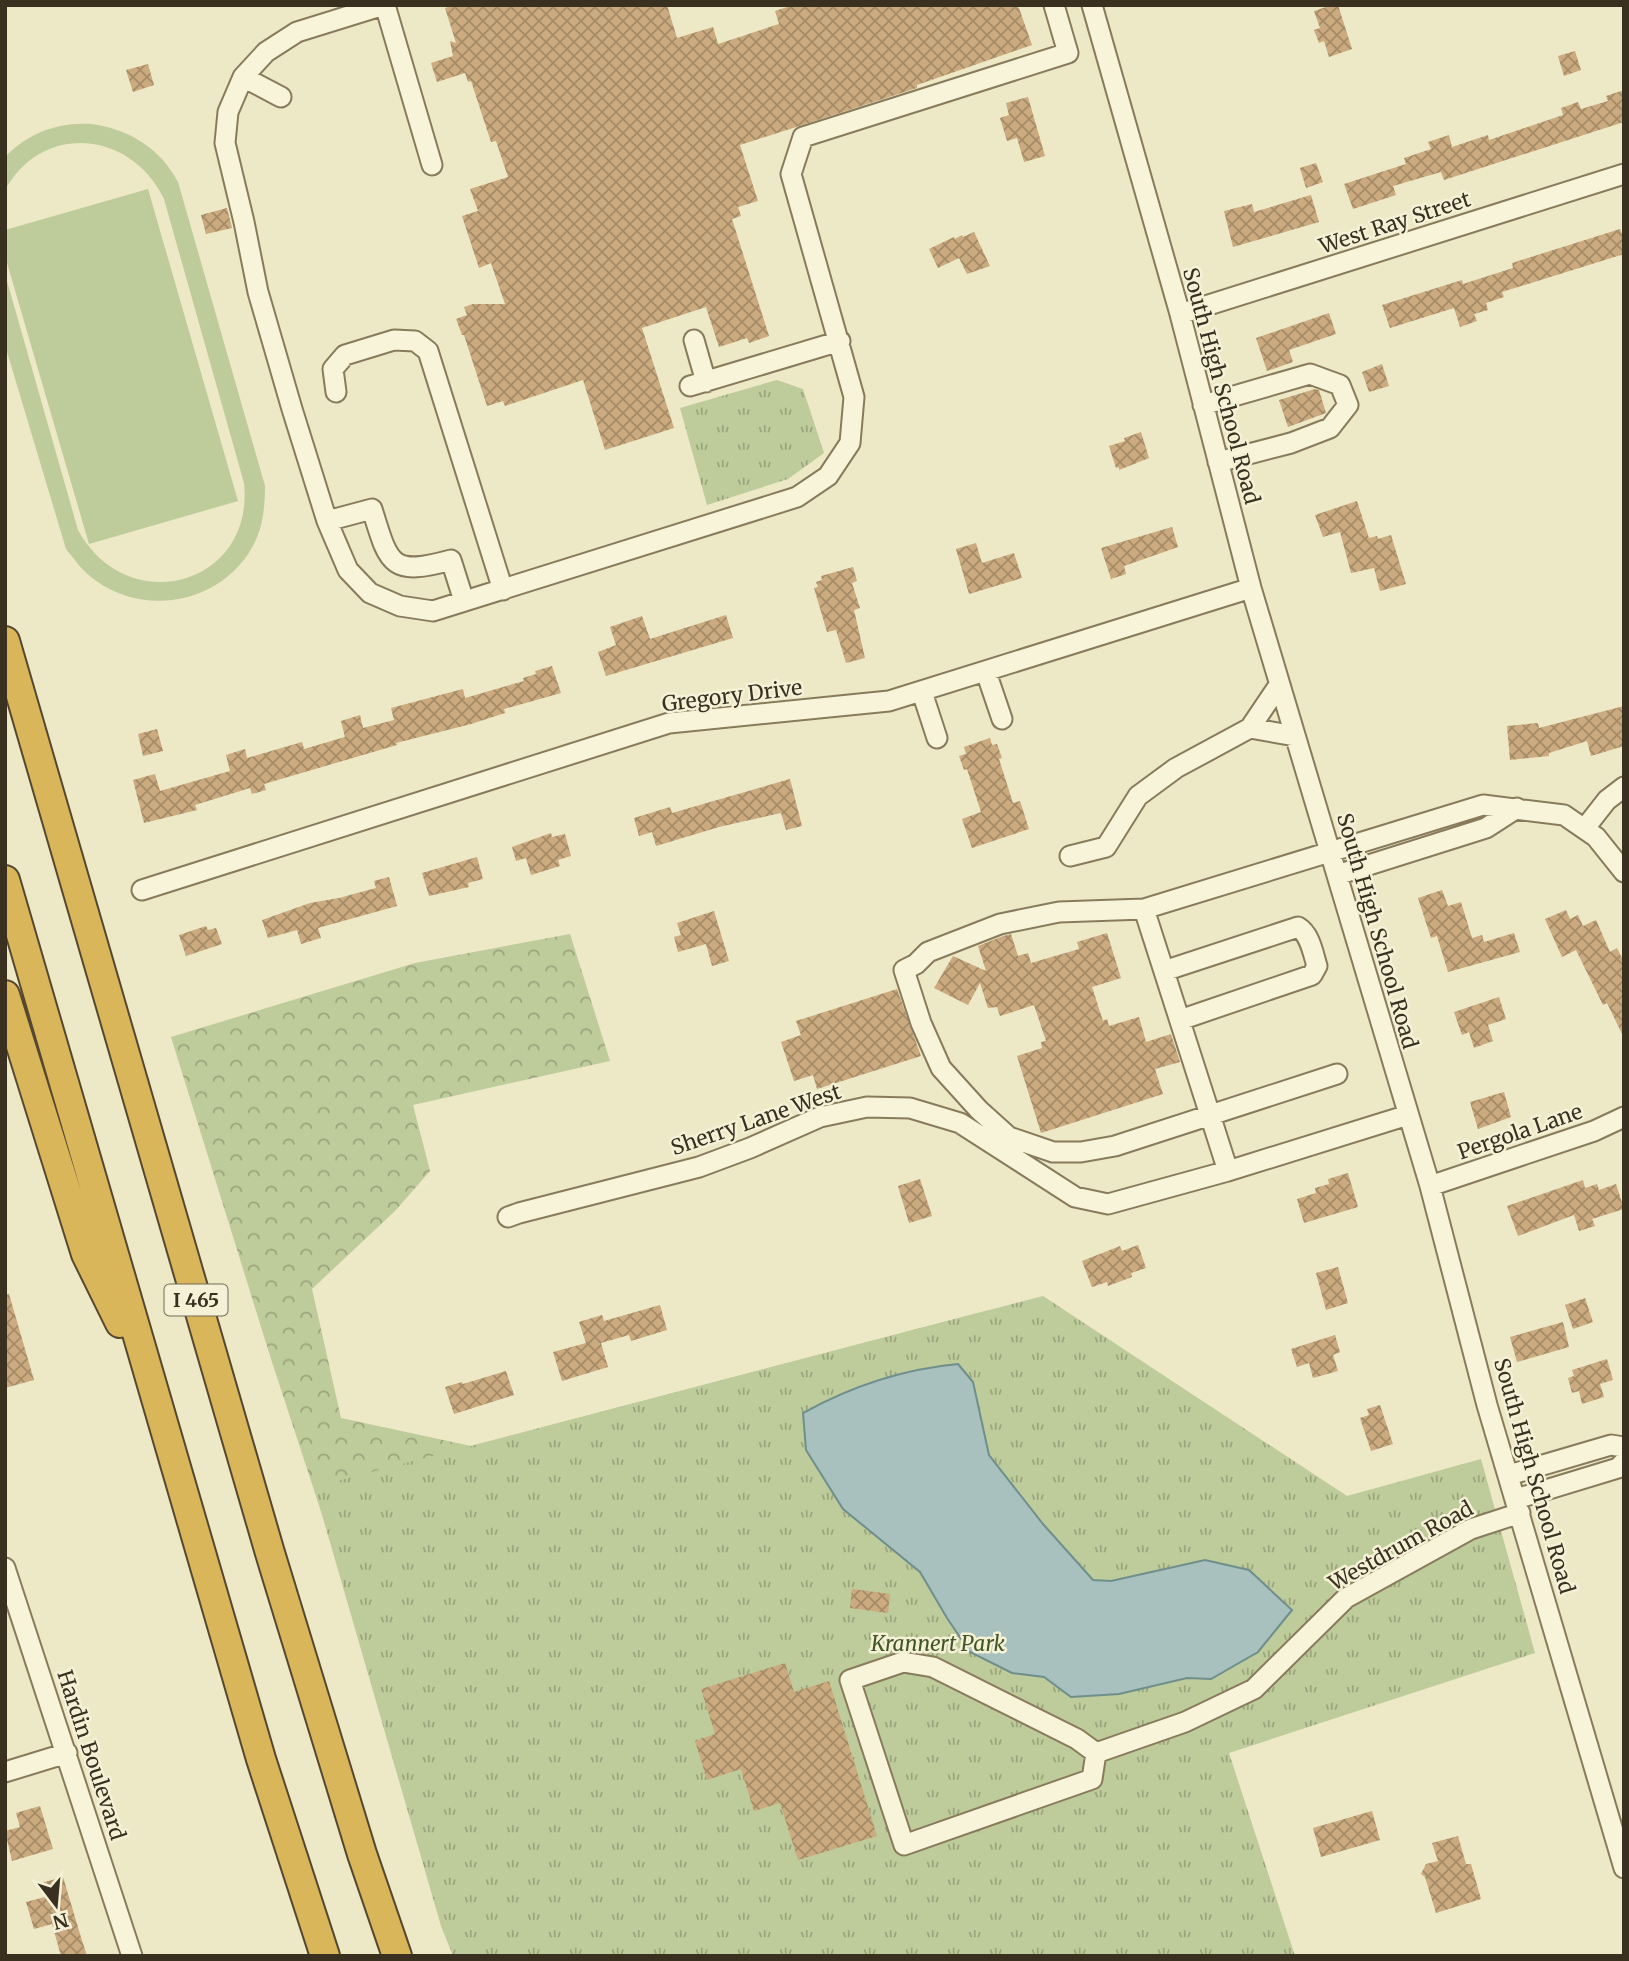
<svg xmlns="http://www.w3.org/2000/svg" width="1629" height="1961" viewBox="0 0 1629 1961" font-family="Merriweather,serif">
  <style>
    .green { fill: #becb9a }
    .forest { fill: url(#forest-crowns) }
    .park { fill: url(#park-tufts) }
    .water { fill: #a8c1be; stroke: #6e8f8c; stroke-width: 2 }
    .building { fill: url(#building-cross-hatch) }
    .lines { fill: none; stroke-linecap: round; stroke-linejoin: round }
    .minor-casing { stroke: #887b5c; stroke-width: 23 }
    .highway-casing { stroke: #564830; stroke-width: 32 }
    .minor { stroke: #f8f4da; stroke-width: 19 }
    .highway { stroke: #d9b65a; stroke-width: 28 }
    .labels { text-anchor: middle; stroke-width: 5; stroke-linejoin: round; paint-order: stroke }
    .shield { fill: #f5f1d6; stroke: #716a57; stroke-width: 2 }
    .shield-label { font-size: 19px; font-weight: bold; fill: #393020 }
    .street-label { font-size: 21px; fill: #393020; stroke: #f5f1d6 }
    .park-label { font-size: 21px; font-style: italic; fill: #425527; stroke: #f5f1d6 }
  </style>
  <defs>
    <pattern id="forest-crowns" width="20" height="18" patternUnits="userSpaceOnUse" patternTransform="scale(1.75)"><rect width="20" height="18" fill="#becb9a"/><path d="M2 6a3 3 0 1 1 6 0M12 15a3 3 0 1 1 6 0" fill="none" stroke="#9ba57d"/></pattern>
    <pattern id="park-tufts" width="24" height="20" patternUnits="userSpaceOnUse" patternTransform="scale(1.75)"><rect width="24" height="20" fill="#becb9a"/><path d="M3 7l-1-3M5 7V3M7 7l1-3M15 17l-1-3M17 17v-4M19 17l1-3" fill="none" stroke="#9ba57d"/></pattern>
    <pattern id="building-cross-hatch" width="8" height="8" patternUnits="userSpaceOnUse" patternTransform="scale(1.75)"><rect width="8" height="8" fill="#caaa7e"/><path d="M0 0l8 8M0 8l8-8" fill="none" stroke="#a58b67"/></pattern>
  </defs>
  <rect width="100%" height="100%" fill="#ede8c6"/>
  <path class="green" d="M91,124C129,129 160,148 178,182L265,486C265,500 264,515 260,529C238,598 152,622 95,580C83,572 75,560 66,549L5,345V274L78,530C127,620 255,586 244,483L164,199C132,131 43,121 5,190V157C28,133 58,122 91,124Z
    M148,189L238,501L89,544L5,256V230Z"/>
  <path class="forest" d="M570,934L610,1061L413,1105L430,1171L395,1211L312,1289L341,1418L471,1446L989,1310L467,1956L271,1359L171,1037L415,963Z"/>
  <path class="park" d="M777,380L803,389L824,453L788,479L707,505L680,408Z
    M1043,1296L1347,1496L1481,1459L1535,1653L1229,1753L1295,1956H453L441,1926L314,1487Z"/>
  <path class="water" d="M958,1364L973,1382L989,1455L1043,1524L1093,1580L1111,1581L1205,1560L1249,1570L1292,1610L1258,1652L1211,1679L1187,1678L1119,1694L1071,1697L1044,1677L1012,1673L970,1652L947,1618L920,1572L843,1509L806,1450L803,1413C850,1387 904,1369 958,1364Z"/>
  <path class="building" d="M454,5H667L677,38L713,27L718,44L779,24L775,11L793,5H1014L1019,8L1032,45L917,85V88L740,145L758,201L738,207L741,216L732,219L769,336L749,343L747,338L719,347L706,307L642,328L674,428L605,450L583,380L505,406L503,401L487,406L464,335H462L456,319L467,315L464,307L473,304H505L491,263L479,268L462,216L478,211L470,189L508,177L496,141L491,142L471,81L468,82L465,73L437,82L431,63L453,56L450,41L456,43L445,8Z
    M1332,5H1338L1352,49L1329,57L1324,41L1319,43L1314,30L1320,28L1314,11Z
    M1575,51L1581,70L1564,76L1558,56Z
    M148,64L154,85L133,92L126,70Z
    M1624,90V122L1444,180L1441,172L1393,186L1396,195L1353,209L1344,184L1406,164L1404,158L1431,149L1428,142L1449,135L1452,147L1488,135L1489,140L1563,115L1561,108L1578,102L1581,109L1608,101L1606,96Z
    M1028,97L1045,156L1024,162L1017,138L1007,141L1000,118L1009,115L1006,103Z
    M1316,163L1323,182L1306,188L1300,168Z
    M1311,195L1319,222L1233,247L1224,211L1252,204L1254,212Z
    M227,208L232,228L206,234L201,215Z
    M1620,229L1624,239V254L1502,292L1504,297L1486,303L1488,310L1474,314L1477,321L1460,327L1454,308L1390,328L1382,305L1462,280L1463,284L1513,268L1512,263Z
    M974,232L990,266L967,274L959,258L938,268L929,249L954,237L955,239L962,235L963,237Z
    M1329,313L1336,334L1289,350L1293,362L1267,371L1256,338Z
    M1382,364L1389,386L1369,392L1362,372Z
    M1315,389L1319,390L1326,413L1288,427L1279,400Z
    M1141,432L1149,458L1119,470V467L1116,468L1109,446L1125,441L1124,438Z
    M1357,501L1369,538L1377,536L1378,539L1391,535L1406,584L1380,591L1374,568L1351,573L1340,532L1323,537L1315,515Z
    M1172,527L1178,547L1124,566L1126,574L1111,579L1101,548Z
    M976,543L982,563L1014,553L1022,578L969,594L956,549Z
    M853,567L857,581L852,583L860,608L854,610L865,658L846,663L836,630L827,632L814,588L818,587L816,582L822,580L821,576Z
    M726,615L733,638L606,676L598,652L616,645L610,627L642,616L650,639Z
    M552,666L561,693L504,709L505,713L471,724L396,743L397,745L264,784L266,790L252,794L250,788L195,805L197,810L144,823L133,780L155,774L160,791L230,771L226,755L245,749L247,758L302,742L304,749L345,737L341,721L360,715L363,728L394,720L391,708L463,689L465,698L524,681L523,678L536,674L535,671Z
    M1624,706V746L1591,756L1587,741L1549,753V756L1510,760L1507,726L1538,723L1539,728Z
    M157,729L163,751L143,756L138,734Z
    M990,738L992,745L997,744L1002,758L999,759L1013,803L1020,801L1029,829L972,848L962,819L981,812L967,769L964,770L959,756L966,754L964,747Z
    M790,779L802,826L786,830L781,813L719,827L656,846L652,832L639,836L634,818L670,807L672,813Z
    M551,833L552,837L565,834L571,856L558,860L560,866L531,875L526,858L516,861L512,847Z
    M477,857L483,879L468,883L469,887L429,896L422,873Z
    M389,877L397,906L318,928L321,938L301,944L297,930L268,938L262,920L310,903L339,898L376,888L374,881Z
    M1442,890L1448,906L1461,902L1472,938L1482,935L1484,942L1514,933L1520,952L1448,972L1437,936L1431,938L1418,898Z
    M1566,910L1570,919L1578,915L1583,926L1596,920L1610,952L1617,948L1624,962V1038L1607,1003L1603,1005L1576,950L1562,957L1549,928L1545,919Z
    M714,911L729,961L712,966L706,944L678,952L674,937L681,935L677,923Z
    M206,926L208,930L216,928L222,944L186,956L179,935Z
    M1107,933L1121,978L1092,987L1103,1021L1107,1019L1109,1026L1139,1017L1146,1042L1171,1034L1180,1062L1155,1069L1163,1094L1041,1133L1017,1056L1042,1048L1041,1042L1046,1041L1034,1005L1000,1016L997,1007L988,1008L980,983L968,1005L934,988L953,956L986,971L978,946L1003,936L1011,934L1018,956L1028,953L1031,963L1079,949L1077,942Z
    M897,989L921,1056L817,1089L813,1075L794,1081L781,1042L801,1035L796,1021Z
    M1499,997L1506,1019L1488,1025L1493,1041L1474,1048L1469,1032L1462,1035L1454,1012Z
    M1504,1092L1511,1117L1478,1129L1470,1102Z
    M1348,1173L1358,1207L1304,1223L1297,1199L1316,1193L1315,1188L1329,1184L1328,1179Z
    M920,1179L932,1216L909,1223L898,1186Z
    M1583,1180L1585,1188L1597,1184L1599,1190L1616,1184L1624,1209L1592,1219L1595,1226L1579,1231L1574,1215L1518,1236L1507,1206Z
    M1138,1245L1146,1268L1131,1273L1132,1277L1108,1286L1107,1282L1092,1287L1082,1261L1120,1246L1122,1251Z
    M1338,1267L1348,1303L1326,1310L1316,1273Z
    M9,1294L34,1380L5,1388V1295Z
    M1585,1298L1593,1322L1573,1329L1565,1305Z
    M660,1305L667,1330L631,1341L629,1335L601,1343L608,1367L562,1381L553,1352L586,1343L579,1322L602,1315L604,1321Z
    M1563,1322L1569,1347L1517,1362L1510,1337Z
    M1335,1335L1340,1352L1333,1355L1338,1371L1313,1378L1309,1363L1297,1367L1291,1349Z
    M1607,1359L1613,1380L1600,1384L1604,1397L1582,1404L1579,1391L1572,1393L1568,1378L1574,1376L1572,1370Z
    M506,1371L514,1395L454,1414L445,1387L462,1382L463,1384Z
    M1380,1405L1393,1444L1371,1451L1360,1418L1369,1415L1367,1409Z
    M852,1589L890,1594L888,1613L850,1608Z
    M785,1663L794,1692L829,1681L877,1836L798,1860L780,1803L754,1811L741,1769L707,1780L695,1741L715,1734L701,1689Z
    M40,1806L53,1849L12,1861L5,1831L20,1827L16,1813Z
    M1372,1811L1380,1840L1321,1857L1313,1828Z
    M1458,1836L1466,1864H1471L1481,1899L1436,1913L1425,1877L1421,1874L1426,1864L1438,1861L1432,1843Z
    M63,1877L80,1934L87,1956H61L52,1924L34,1929L26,1902L45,1897L41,1883Z"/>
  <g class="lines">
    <defs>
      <path id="minor" d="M384,5L297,32L266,52L243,77L228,112L225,143L244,222L258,292L292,409L327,521L348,570L370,593L400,606L433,611L797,497L828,476L850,443L854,397L791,174L803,137L1068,53L1054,5
        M385,5L432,165
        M1092,5L1180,314L1251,588L1430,1186L1487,1405L1624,1868
        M243,77L281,97
        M1180,314L1624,174
        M694,340L706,382
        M690,386L840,341
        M336,392L333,369L345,355L394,340L415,341L428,351L503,590
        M1203,405L1310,374L1340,385L1348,405L1330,428L1291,443L1218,462
        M327,521L372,509C389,564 390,577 451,560L464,601
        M986,672L1002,719
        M922,692L937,738
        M1250,728L1295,736
        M1585,828L1607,800L1624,787
        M1070,856L1106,847L1138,796L1176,768L1250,728L1279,685
        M1337,875L1486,828L1517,808
        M142,890L669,723L889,701L1251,588
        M1144,909L1059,912L1000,924L928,952L916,964L904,970L921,1023L941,1068L979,1110L1009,1137L1053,1152H1081L1115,1146L1337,1074
        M1164,971L1298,927C1310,934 1313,953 1317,966L1312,975L1180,1020
        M1228,1171L1144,909L1483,805L1564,815L1596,837L1624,872
        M1430,1186L1594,1131L1624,1117
        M508,1217L519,1213L699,1167L750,1148L820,1117L867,1107L910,1108L960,1123L1075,1197L1108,1204L1228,1171L1408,1115
        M1509,1475L1611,1445L1624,1447
        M1516,1499L1618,1468L1624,1462
        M5,1568L132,1956
        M903,1662L933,1667L1077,1739L1096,1753L1092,1779L904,1845L850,1680Z
        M1096,1753L1185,1722L1254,1689L1346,1598L1471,1529L1520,1513
        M5,1772L67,1753"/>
      <path id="highway" d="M5,641L270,1553L362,1854L397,1956
        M5,880L261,1759L325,1956
        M5,995L86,1254L120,1323"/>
    </defs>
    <use href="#minor" class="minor-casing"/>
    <use href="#highway" class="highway-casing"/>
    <use href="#minor" class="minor"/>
    <use href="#highway" class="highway"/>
  </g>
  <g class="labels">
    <rect class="shield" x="164.5" y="1284.5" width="63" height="31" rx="5"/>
    <g class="shield-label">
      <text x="196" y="1307">I 465</text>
    </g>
    <g class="street-label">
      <text transform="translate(1395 223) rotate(-18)" y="7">West Ray Street</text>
      <text transform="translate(1221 386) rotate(75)" y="7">South High School Road</text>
      <text transform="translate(732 696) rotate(-7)" y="7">Gregory Drive</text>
      <text transform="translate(1377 931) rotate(74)" y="7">South High School Road</text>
      <text transform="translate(756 1120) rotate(-19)" y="7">Sherry Lane West</text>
      <text transform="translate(1520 1132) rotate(-19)" y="7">Pergola Lane</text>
      <text transform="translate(1534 1476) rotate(74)" y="7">South High School Road</text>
      <text transform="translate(1401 1546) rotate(-29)" y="7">Westdrum Road</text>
      <text transform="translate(91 1755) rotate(72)" y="7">Hardin Boulevard</text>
    </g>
    <g class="park-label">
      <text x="938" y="1651">Krannert Park</text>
    </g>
  </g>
  <rect width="1629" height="1961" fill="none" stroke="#393020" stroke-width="14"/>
  <g transform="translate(56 1905) rotate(164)" stroke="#f5f1d6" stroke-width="5" paint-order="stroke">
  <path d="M0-5L12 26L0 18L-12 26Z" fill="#393020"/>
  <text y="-10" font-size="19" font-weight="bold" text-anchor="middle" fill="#393020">N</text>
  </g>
</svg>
